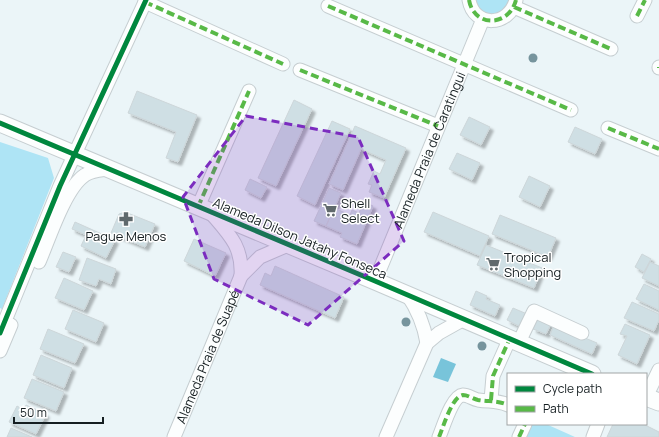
<svg xmlns="http://www.w3.org/2000/svg" width="659" height="437" viewBox="0 0 659 437" font-family="Manrope,sans-serif">
  <style>
    .green { fill: #aee4f5 }
    .water { fill: #78c4da }
    .building { fill: #cfdfe4; stroke: #cdd6d9; filter: url(#shadow) }
    .lines { fill: none; stroke-linecap: round; stroke-linejoin: round }
    .minor-casing { stroke: #c6ced1; stroke-width: 15 }
    .major-casing { stroke: #c6ced1; stroke-width: 19 }
    .minor { stroke: #fcfefe; stroke-width: 13 }
    .major { stroke: #fcfefe; stroke-width: 17 }
    .quiet { stroke: #58b947; stroke-width: 4; stroke-dasharray: 8 4; stroke-linecap: butt }
    .cycleway-casing { stroke: #fff; stroke-width: 8 }
    .cycleway { stroke: #00873e; stroke-width: 5 }
    .tree { fill: #76949d }
    .marked { fill: #7b2cbf; fill-opacity: 0.2; stroke: #7b2cbf; stroke-width: 3; stroke-dasharray: 8 5; stroke-linejoin: round }
    .labels { text-anchor: middle; stroke-width: 3; stroke-linejoin: round; paint-order: stroke }
    .street-label { font-size: 13px; fill: #151e21; stroke: #fff }
    .poi-label { font-size: 13px; fill: #151e21; stroke: #fff; text-anchor: start }
  </style>
  <defs>
    <filter id="shadow"><feDropShadow dx="3.5" dy="3.5" stdDeviation="1" flood-color="#0004"/></filter>
  </defs>
  <rect width="100%" height="100%" fill="#ebf5f8"/>
  <path class="green" d="M476,0H510C508,4 506,8 503,11C493,18 477,13 476,0Z
    M0,142L48,158L54,178L2,309L0,308Z
    M531,424H546L575,437H525Z"/>
  <path class="water" d="M441,358L456,364L448,382L433,377Z"/>
  <path class="building" d="M137,91L197,115L178,162L166,158L176,132L128,113Z
    M294,100L312,109L276,186L258,178Z
    M469,117L490,127L481,145L460,135Z
    M332,121L350,129L315,205L297,196Z
    M355,126L406,148L384,198L369,192L372,185L368,184L374,171L380,174L386,160L361,149L343,190L329,184Z
    M575,127L602,139L595,154L568,142Z
    M457,153L480,163L472,180L449,169Z
    M529,176L550,186L540,207L519,197Z
    M250,179L267,187L261,198L245,190Z
    M329,188L341,193L326,226L314,221Z
    M364,202L373,206L357,244L340,237L342,233L326,226L334,208L350,215L352,210L359,213Z
    M125,212L155,224L145,247L111,233L119,214Z
    M433,212L489,236L480,256L424,232Z
    M500,215L556,238L548,257L492,234Z
    M75,222L115,240L106,258L81,246L86,235L72,229Z
    M194,239L226,253L215,276L184,261Z
    M486,245L542,268L534,288L477,265Z
    M63,252L76,257L69,272L56,267Z
    M642,254L651,259L644,272L635,267Z
    M87,258L116,269L111,284L99,279L96,286L79,280Z
    M650,262L659,266V286L642,278Z
    M275,266L344,297L335,318L260,285L265,273L271,276Z
    M64,278L93,291L84,310L55,298Z
    M644,284L659,291V310L636,299Z
    M476,291L487,296L486,299L500,305L495,316L470,305Z
    M632,302L659,314V320L654,331L624,318Z
    M513,308L527,314L521,327L507,320Z
    M73,310L104,323L96,342L65,329Z
    M537,318L551,324L546,334L533,329Z
    M625,324L650,335L637,364L618,355L627,336L620,334Z
    M554,325L597,343L592,354L550,335Z
    M48,329L84,344L75,363L40,349Z
    M41,355L72,368L64,388L33,375Z
    M32,379L64,392L56,411L24,398Z
    M26,405L46,414L36,434L9,422L17,406L24,410Z
    M613,424H643L659,432V437H607Z
    M11,428L32,437H7Z"/>
  <g class="lines">
    <defs>
      <g id="minor">
        <path d="M469,0C474,28 509,27 516,0"/>
        <path d="M145,2L283,64"/>
        <path d="M328,6L571,110"/>
        <path d="M514,7L611,49"/>
        <path d="M637,16L645,0"/>
        <path d="M659,67V68"/>
        <path d="M300,70L438,126"/>
        <path d="M608,128L659,149"/>
        <path d="M198,207L249,91"/>
        <path d="M211,213C229,234 243,247 241,276"/>
        <path d="M39,262C49,239 65,188 85,175C92,170 100,170 108,169"/>
        <path id="s1" d="M375,281L483,19"/>
        <path d="M407,294C418,310 424,324 427,343"/>
        <path d="M0,333L60,186L146,0"/>
        <path d="M519,342L534,311L582,333"/>
        <path d="M0,351L11,325"/>
        <path d="M646,397L659,370"/>
        <path d="M491,400L493,376L510,338"/>
        <path id="s2" d="M174,437L241,276L260,257L288,245"/>
        <path d="M386,437L427,343L439,333L464,319"/>
        <path d="M439,437C443,428 452,396 463,395C468,395 473,399 478,400C490,402 496,400 508,405"/>
        <path d="M519,437L525,424"/>
        <path d="M593,437L598,424"/>
      </g>
      <path id="major" d="M0,123L375,281L592,374
        M646,397L659,402"/>
    </defs>
    <use href="#minor" class="minor-casing"/>
    <use href="#major" class="major-casing"/>
    <use href="#minor" class="minor"/>
    <use href="#major" class="major"/>
    <path class="quiet" d="M469,0C474,28 509,27 516,0
      M145,2L283,64
      M328,6L571,110
      M514,7L611,49
      M637,16L645,0
      M659,67V68
      M300,70L438,126
      M608,128L659,149
      M198,207L249,91
      M491,400L493,376L510,338
      M439,437C443,428 452,396 463,395C468,395 473,399 478,400C490,402 496,400 508,405
      M519,437L525,424"/>
    <defs>
      <path id="cycleway" d="M0,123L375,281L592,374
        M0,333L60,186L146,0"/>
    </defs>
    <use href="#cycleway" class="cycleway-casing"/>
    <use href="#cycleway" class="cycleway"/>
  </g>
  <g class="tree">
    <circle cx="533" cy="58" r="4.5"/>
    <circle cx="406" cy="322" r="4.5"/>
    <circle cx="482" cy="346" r="4.5"/>
  </g>
  <path class="marked" d="M246,116L358,137L404,241L308,325L214,279L183,197Z"/>
  <defs>
    <symbol id="supermarket-bare" viewBox="-9 -9 18 18"><path d="M-6-5.5h2.5l.6 2H6L4.5 2H-2.5L-4.4-4H-6ZM-1.5 3.2a1.3 1.3 0 1 0 .1 0ZM3 3.2a1.3 1.3 0 1 0 .1 0Z" fill="#60696c" stroke="#fff" stroke-width="2.5" paint-order="stroke"/></symbol>
    <symbol id="pharmacy-bare" viewBox="-9 -9 18 18"><path d="M-2-6h4v4h4v4h-4v4h-4v-4h-4v-4h4Z" fill="#60696c" stroke="#fff" stroke-width="2.5" paint-order="stroke"/></symbol>
  </defs>
  <g fill-rule="evenodd">
    <use href="#supermarket-bare" x="320" y="200" width="20" height="20"/>
    <use href="#pharmacy-bare" x="116" y="209" width="20" height="20"/>
    <use href="#supermarket-bare" x="483" y="254" width="20" height="20"/>
  </g>
  <g class="labels">
    <g class="street-label">
      <text dy="5" stroke="none"><textPath href="#s1" startOffset="142">Alameda Praia de Caratingui</textPath></text>
      <text transform="translate(300 238) rotate(23)" y="5">Alameda Dilson Jatahy Fonseca</text>
      <text dy="5" stroke="none"><textPath href="#s2" startOffset="87">Alameda Praia de Suapé</textPath></text>
    </g>
    <g class="poi-label">
      <text x="341" y="208">Shell<tspan x="341" dy="15">Select</tspan></text>
      <text x="126" y="241" text-anchor="middle">Pague Menos</text>
      <text x="504" y="262">Tropical<tspan x="504" dy="15">Shopping</tspan></text>
    </g>
  </g>
  <rect x="507" y="373" width="140" height="52" fill="#ffffff" stroke="#a1a5a6"/>
  <rect x="515" y="386" width="20" height="6" fill="#00873e" stroke="#a1a5a6"/>
  <text x="543" y="393" font-size="12" fill="#151e21">Cycle path</text>
  <rect x="515" y="406" width="20" height="6" fill="#58b947" stroke="#a1a5a6"/>
  <text x="543" y="413" font-size="12" fill="#151e21">Path</text>
  <path d="M14 417v6h89v-6" fill="none" stroke="#151e21" stroke-width="2"/>
  <text x="20" y="417" font-size="12" fill="#151e21" stroke="#ffffff" stroke-width="3" paint-order="stroke">50 m</text>
</svg>
